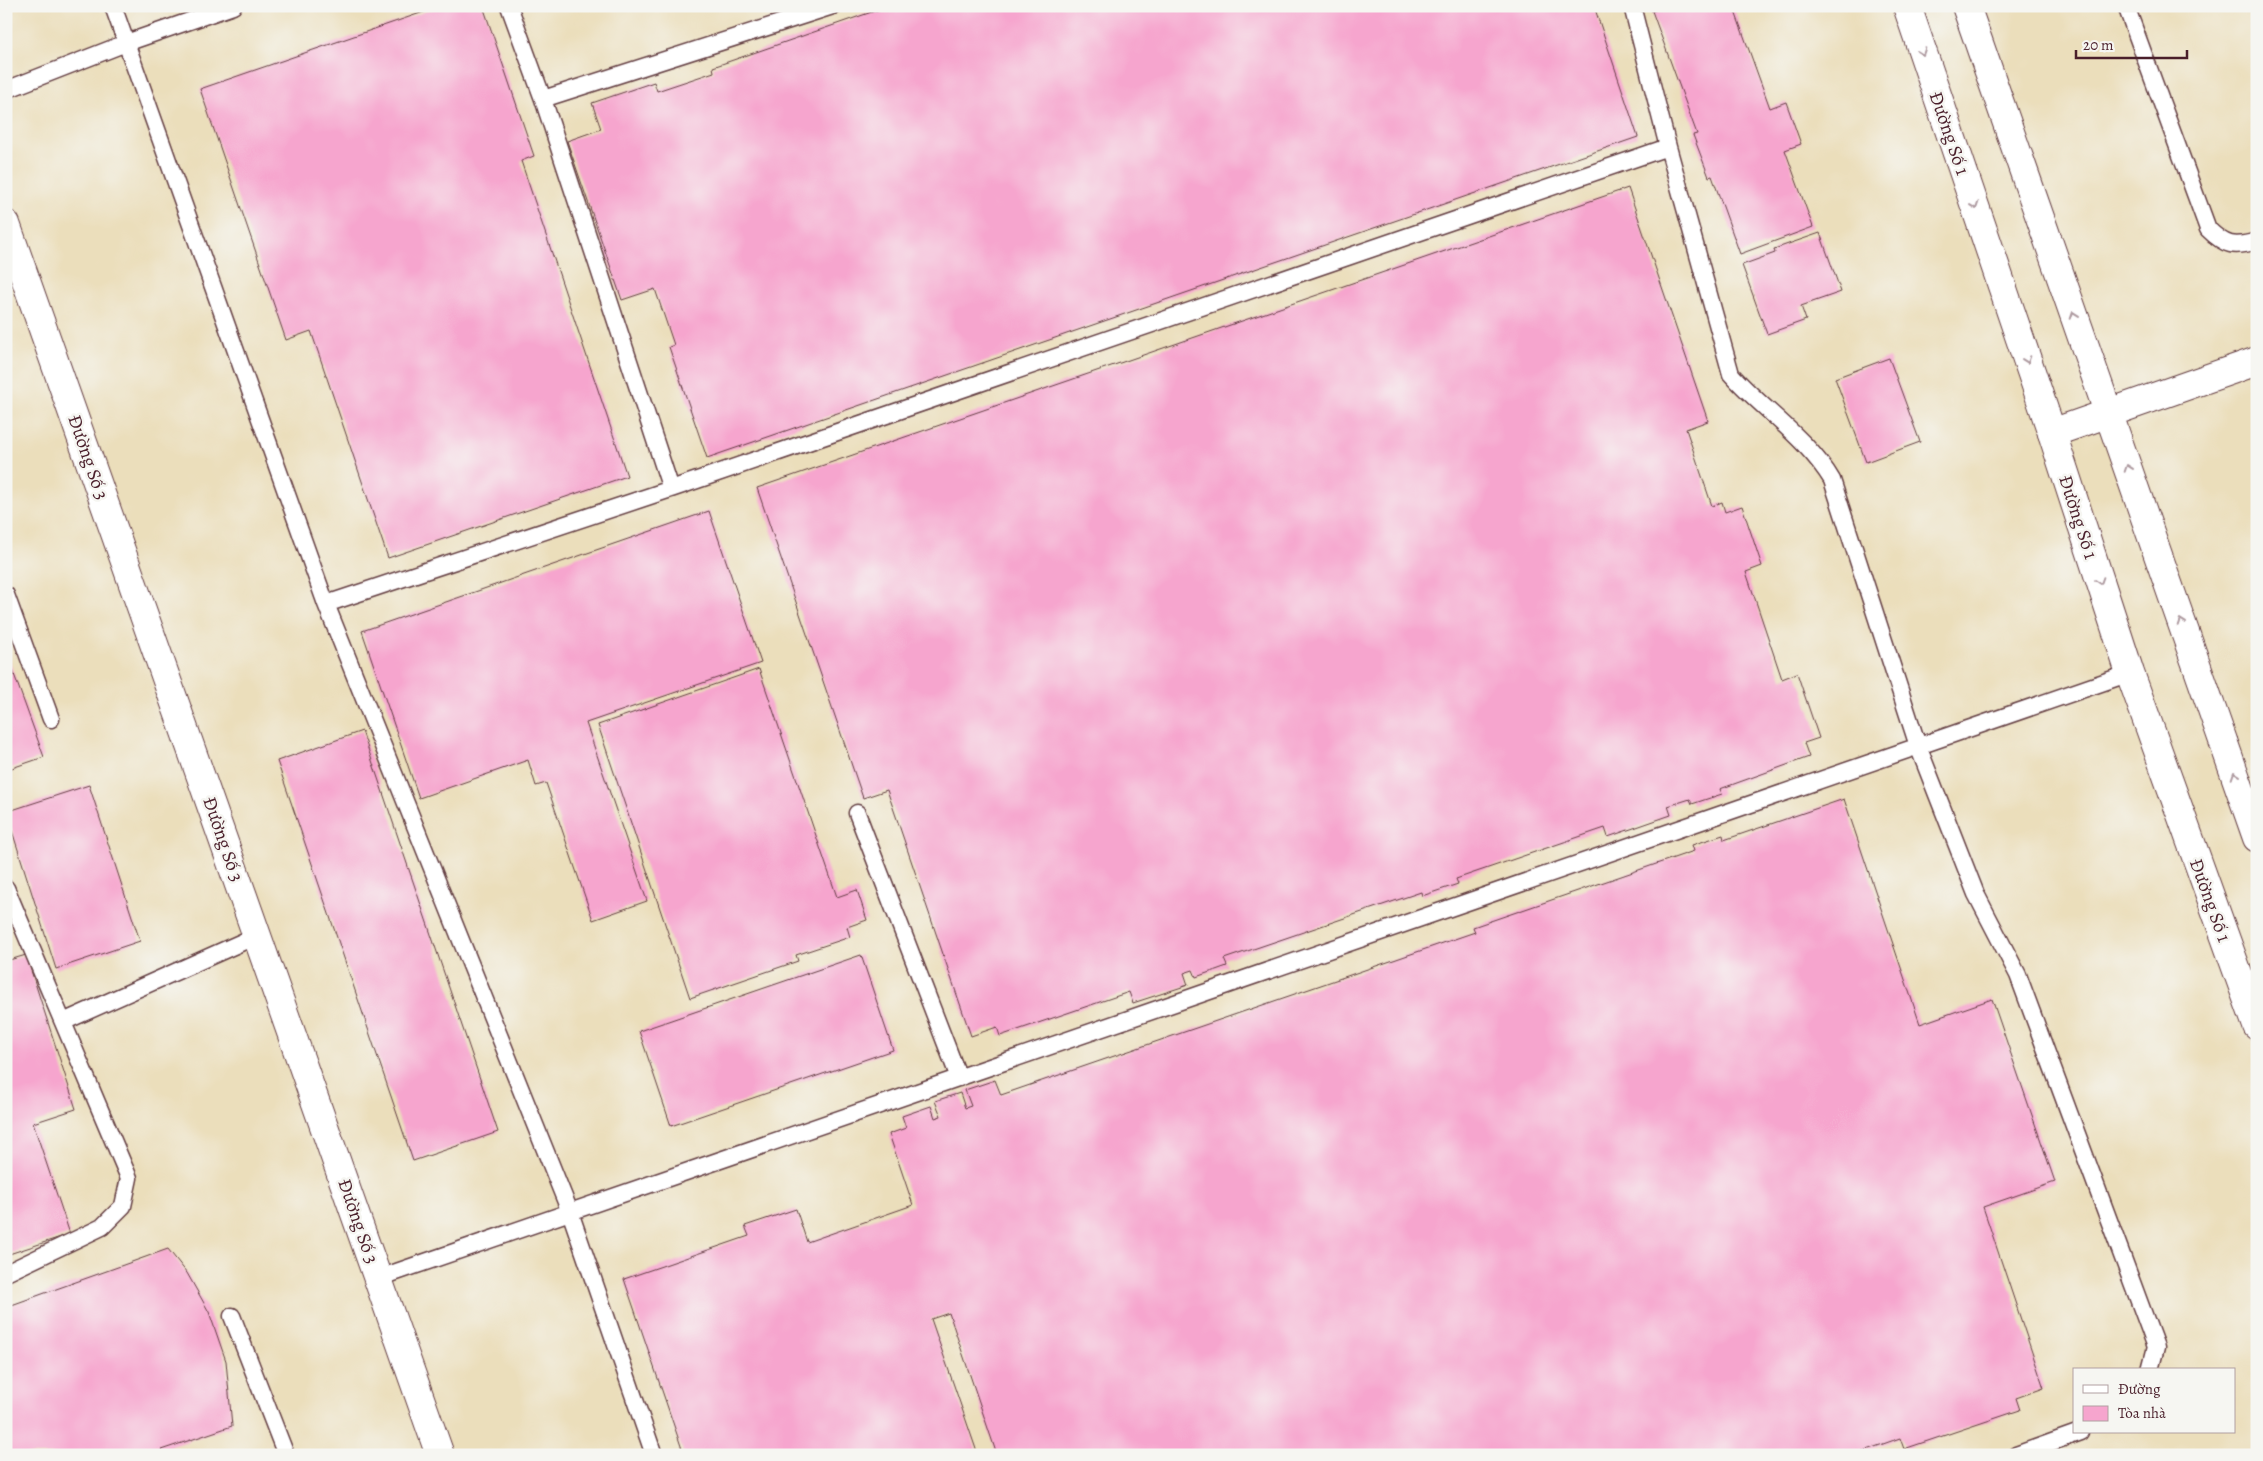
<svg xmlns="http://www.w3.org/2000/svg" width="2263" height="1461" viewBox="0 0 2263 1461" font-family="Alegreya,serif">
  <style>
    .building { fill: #f6a5ce }
    .lines { fill: none; stroke-linecap: round; stroke-linejoin: round }
    .service-casing { stroke: #623c41; stroke-width: 19 }
    .minor-casing { stroke: #623c41; stroke-width: 30 }
    .tertiary-casing { stroke: #623c41; stroke-width: 30 }
    .service { stroke: #fff; stroke-width: 16 }
    .minor { stroke: #fff; stroke-width: 28 }
    .tertiary { stroke: #fff; stroke-width: 28 }
    .oneway { stroke: #ae9aa0 }
    .labels { text-anchor: middle; stroke-width: 5; stroke-linejoin: round; paint-order: stroke }
    .street-label { font-size: 19px; fill: #4a1f2b; stroke: #f6f6f2 }
  </style>
  <rect width="100%" height="100%" fill="#f6f6f2"/>
  <filter id="ink" filterUnits="userSpaceOnUse"><feTurbulence type="fractalNoise" baseFrequency=".02" numOctaves="2"/><feDisplacementMap in="SourceGraphic" scale="10" xChannelSelector="R" yChannelSelector="G"/><feConvolveMatrix kernelMatrix="1 2 1 2 8 2 1 2 1" color-interpolation-filters="sRGB"/></filter>
  <filter id="wash" filterUnits="userSpaceOnUse"><feTurbulence type="fractalNoise" baseFrequency=".0096" numOctaves="4" result="noise"/><feDisplacementMap in="SourceGraphic" scale="20" xChannelSelector="R" yChannelSelector="G"/><feGaussianBlur stdDeviation="1.12" result="paint"/><feColorMatrix in="noise" values="0 0 0 0 0 0 0 0 0 0 0 0 0 0 0 0 0 1.4 0 .05"/><feComposite in="paint" operator="in"/></filter>
  <g filter="url(#wash)">
    <rect width="100%" height="100%" fill="#ebdebb"/>
    <g id="blocks">
      <path class="building" d="M441,6H483L534,156L521,161L627,476L388,558L311,331L286,340L200,89Z
        M889,6H1594L1638,137L707,458L669,347L674,345L655,289L622,300L567,141L601,129L592,103L654,82L657,91L714,72L713,67Z
        M1666,6H1733L1770,108L1786,102L1801,144L1785,150L1813,227L1740,254L1712,176L1709,177L1693,135L1697,134L1652,11Z
        M1628,188L1708,421L1686,429L1712,506L1722,502L1725,512L1742,506L1762,566L1746,572L1782,679L1797,673L1819,738L1804,743L1809,757L1720,789L1722,794L1692,804L1690,799L1668,806L1671,815L1608,837L1605,828L1456,879L1458,884L1422,896L1421,892L1224,959L1227,966L1196,977L1193,970L1184,973L1188,985L1133,1003L1129,992L1000,1036L997,1027L971,1036L887,790L863,798L757,488Z
        M1820,233L1841,292L1801,306L1806,320L1767,334L1742,265L1775,253L1774,249Z
        M1889,358L1920,442L1866,462L1835,378Z
        M709,511L761,663L586,723L647,901L593,920L546,783L536,786L528,760L419,798L362,631Z
        M6,652L44,757L6,770Z
        M759,669L837,897L857,890L867,920L847,927L850,937L796,955L798,961L690,998L598,725Z
        M362,731L498,1132L413,1161L277,761Z
        M89,785L140,941L56,969L6,812Z
        M1844,799L1920,1024L1992,999L2055,1182L1983,1207L2044,1388L2016,1398L2020,1410L1904,1449L1900,1438L1852,1455H997L949,1313L931,1319L978,1455H684L624,1279L749,1236L745,1226L796,1209L807,1242L913,1205L889,1134L906,1128L902,1116L931,1106L935,1118L941,1116L935,1101L960,1093L965,1108L971,1106L965,1090L995,1080L1001,1095L1475,932L1473,927L1694,851L1692,845L1723,835L1724,840Z
        M26,955L76,1109L33,1123L70,1234L6,1255V961Z
        M861,955L893,1050L671,1126L639,1031Z
        M168,1249L187,1273L209,1312L226,1361L232,1426L161,1450L163,1455H6V1307Z"/>
    </g>
  </g>
  <g filter="url(#ink)">
    <use href="#blocks" fill-opacity="0" stroke="#623c41" stroke-width="1"/>
    <g class="lines">
      <defs>
        <path id="service" d="M113,6L326,604L570,1212L654,1455
          M509,6L543,99L833,6
          M1632,6L1668,147L1731,374C1763,410 1807,438 1832,480L1918,746L1976,894L2018,975L2156,1347L2150,1370
          M2126,6L2208,229C2225,246 2234,248 2257,241
          M6,90L126,43L233,6
          M671,489L1668,147
          M6,595L51,719
          M326,604L671,489L543,99
          M857,813L959,1078
          M6,888L129,1178L123,1206L102,1227L6,1273
          M63,1022L258,935
          M379,1278L2130,673
          M232,1316L286,1455
          M2016,1455L2080,1432"/>
        <path id="minor" d="M6,224L440,1455
          M2052,433L2257,361"/>
        <path id="tertiary" d="M1907,6L2052,433L2130,673L2257,1026
          M1966,6L2257,838"/>
      </defs>
      <use href="#service" class="service-casing"/>
      <use href="#minor" class="minor-casing"/>
      <use href="#tertiary" class="tertiary-casing"/>
      <use href="#service" class="service"/>
      <use href="#minor" class="minor"/>
      <use href="#tertiary" class="tertiary"/>
    </g>
    <defs><path id="oneway-chevron" d="M-2-3.5L2.5 0L-2 3.5" fill="none" stroke-width="1.6" stroke-linecap="round" stroke-linejoin="round" transform="scale(1.25)"/></defs>
    <g class="oneway">
      <use href="#oneway-chevron" transform="translate(1922 52) rotate(71)"/>
      <use href="#oneway-chevron" transform="translate(1975 206) rotate(71)"/>
      <use href="#oneway-chevron" transform="translate(2074 315) rotate(-109)"/>
      <use href="#oneway-chevron" transform="translate(2027 360) rotate(71)"/>
      <use href="#oneway-chevron" transform="translate(2128 468) rotate(-109)"/>
      <use href="#oneway-chevron" transform="translate(2100 581) rotate(72)"/>
      <use href="#oneway-chevron" transform="translate(2181 622) rotate(-109)"/>
      <use href="#oneway-chevron" transform="translate(2235 775) rotate(-109)"/>
    </g>
  </g>
  <g class="labels">
    <g class="street-label">
      <text transform="translate(1950 133) rotate(71)" y="7">Đường Số 1</text>
      <text transform="translate(89 457) rotate(71)" y="7">Đường Số 3</text>
      <text transform="translate(2079 517) rotate(72)" y="7">Đường Số 1</text>
      <text transform="translate(224 839) rotate(71)" y="7">Đường Số 3</text>
      <text transform="translate(2211 900) rotate(70)" y="7">Đường Số 1</text>
      <text transform="translate(359 1221) rotate(71)" y="7">Đường Số 3</text>
    </g>
  </g>
  <rect width="2263" height="1461" fill="none" stroke="#f6f6f2" stroke-width="25"/>
  <rect x="2073" y="1368" width="162" height="65" fill="#f6f6f2" stroke="#b1a0a2"/>
  <rect x="2083" y="1385" width="25" height="8" fill="#ffffff" stroke="#b1a0a2"/>
  <text x="2118" y="1394" font-size="15" fill="#4a1f2b">Đường</text>
  <rect x="2083" y="1406" width="25" height="15" fill="#f6a5ce" stroke="#b1a0a2"/>
  <text x="2118" y="1418" font-size="15" fill="#4a1f2b">Tòa nhà</text>
  <path d="M2076 50v8h111v-8" fill="none" stroke="#4a1f2b" stroke-width="2.5"/>
  <text x="2083" y="50" font-size="15" fill="#4a1f2b" stroke="#f6f6f2" stroke-width="4" paint-order="stroke">20 m</text>
</svg>
